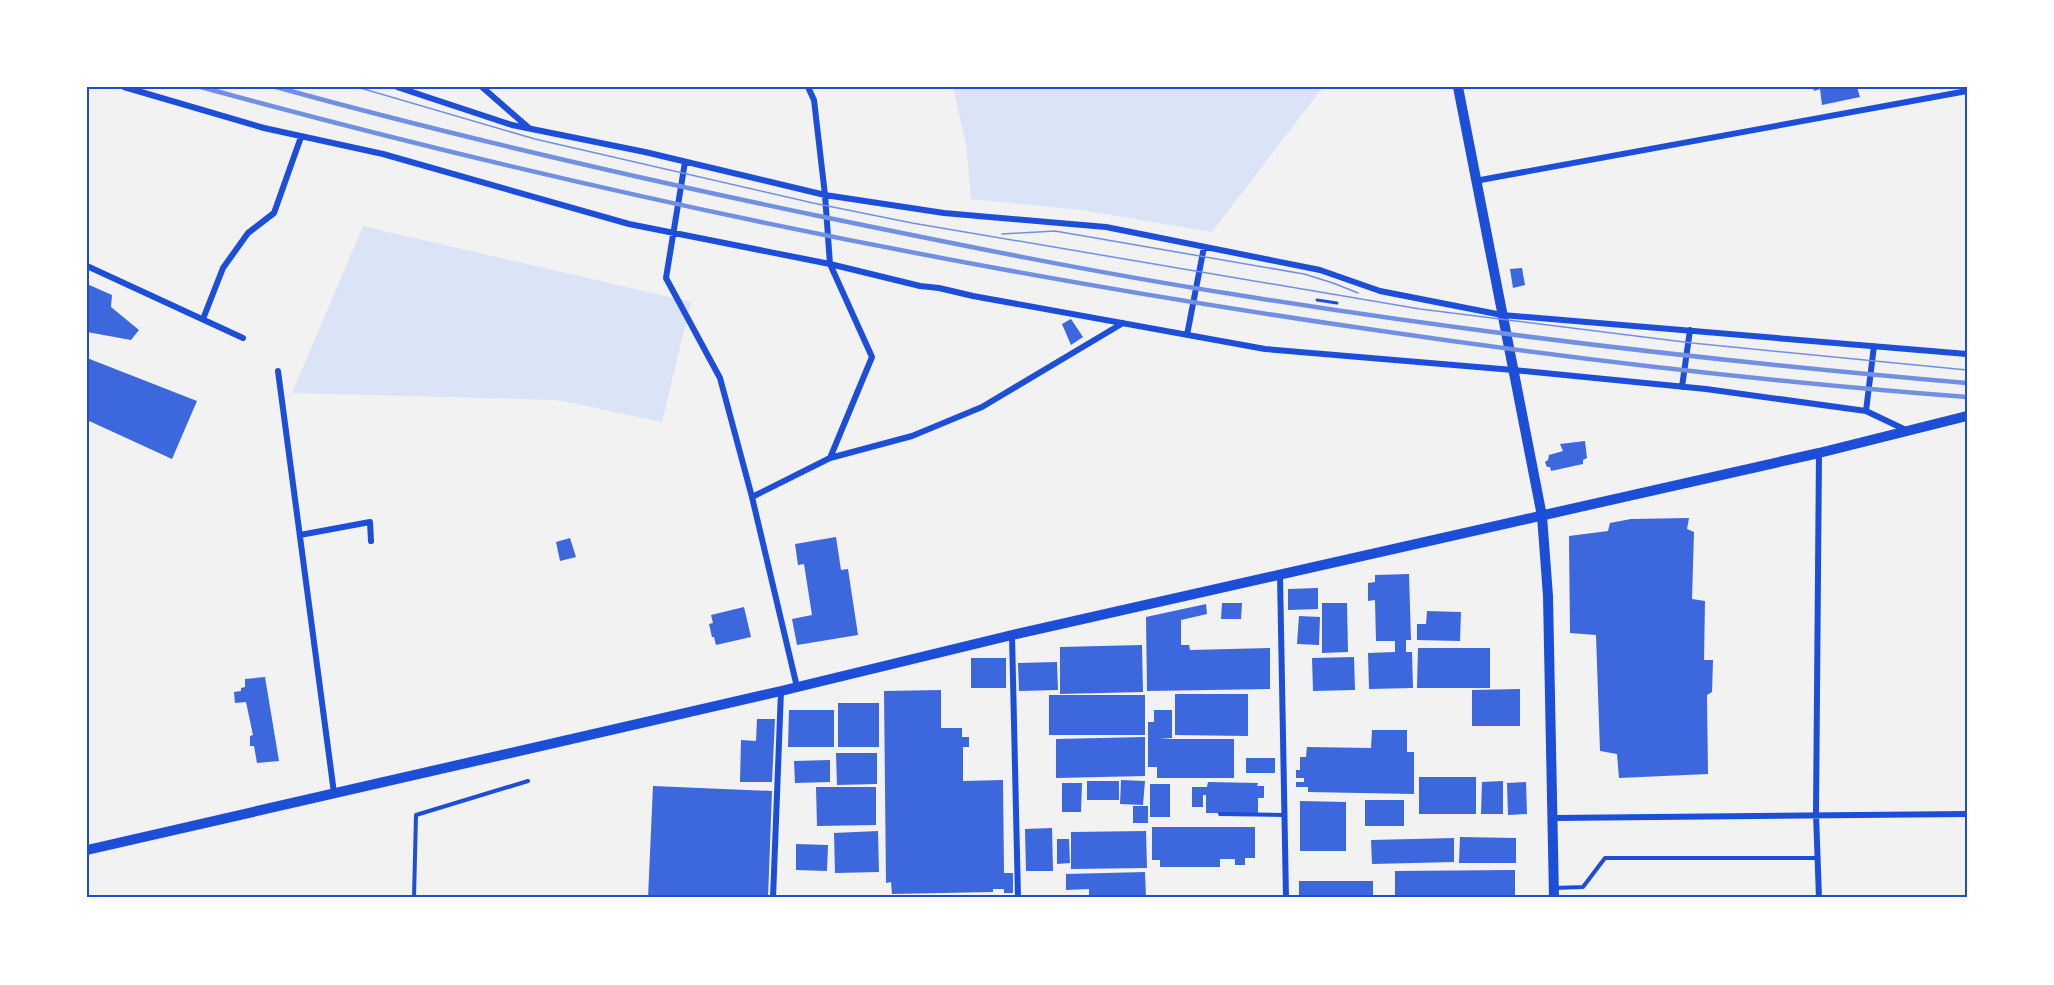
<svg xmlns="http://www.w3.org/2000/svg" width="2054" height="985" viewBox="0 0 2054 985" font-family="'IBM Plex Sans',sans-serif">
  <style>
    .green { fill: #dbe4f7 }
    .building { fill: #3d67dc }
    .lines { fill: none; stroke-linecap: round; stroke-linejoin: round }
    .path { stroke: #1d4ed8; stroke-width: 3 }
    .service { stroke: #1d4ed8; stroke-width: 4 }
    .minor { stroke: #1d4ed8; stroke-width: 6 }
    .tertiary { stroke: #1d4ed8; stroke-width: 10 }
    .tram { stroke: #7290e2; stroke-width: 1.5 }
    .rail { stroke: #7290e2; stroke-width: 4.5 }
    .neatline { fill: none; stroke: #1d4ed8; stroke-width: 2 }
  </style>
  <rect width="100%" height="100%" fill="#f2f2f2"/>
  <path class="green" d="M953,87H1323L1212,232L1082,210L971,199L966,144Z
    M363,226L691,302L662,422L557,400L292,393Z"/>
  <path class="building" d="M1813,87H1857L1860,97L1822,105L1820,89L1814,91Z
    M1522,268L1525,285L1513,288L1510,269Z
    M87,284L112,295L111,307L139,330L131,340L87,332Z
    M1071,319L1083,337L1071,345L1062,324Z
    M87,358L197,401L172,459L87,420Z
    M1585,441L1587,458L1583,460V464L1551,471L1550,467H1547L1545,462L1548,460L1549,455L1563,451L1560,444Z
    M1689,518L1687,529L1694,532L1692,599L1705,601L1704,660H1713L1712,692L1707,695L1708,774L1619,778L1617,754L1600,751L1596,635L1570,633L1569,536L1608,531L1610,523L1631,519Z
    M836,537L841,570L848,569L858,635L797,645L792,619L812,615L804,564L798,565L795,544Z
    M570,538L576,557L560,561L556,542Z
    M1409,574L1411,640H1406V652H1412L1413,688L1369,689L1368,653L1395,652V641H1376L1375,600L1368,601V583L1375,582V575Z
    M1318,588V609L1288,610V589Z
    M1222,603H1242L1241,619H1221Z
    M1322,603H1347L1348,652L1322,653Z
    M1206,604L1207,614L1181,620V645H1189L1190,650L1270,648V689L1147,691L1146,617Z
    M744,607L751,637L716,645L714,637H712L709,624L713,623L711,615Z
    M1427,611L1461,612L1460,641L1417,640V624H1426Z
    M1299,616L1320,617L1319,645L1297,644Z
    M1142,645L1143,692L1060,694V647Z
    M1418,648H1490V688H1417Z
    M1354,657L1355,690L1313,691L1312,658Z
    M971,658H1006V688H971Z
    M1057,662L1058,690L1019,691L1018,663Z
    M265,677L279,761L257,763L254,746H250V736L253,735L246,702L235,703L234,692L241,691V688L245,687V679Z
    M1520,689V726H1472V690Z
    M941,690V728H962V737H969V747H963V781L1003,780L1004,873H1013V893H1004V889H993V892L892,894L891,882L886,883L884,691Z
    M1175,694H1248V736L1175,735Z
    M1049,695H1145V735H1049Z
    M838,703H879V747H838Z
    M789,710H834V747H788Z
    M1154,710H1172V738L1160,739H1234V778H1157V767H1148V722H1154Z
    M757,719H775L772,782H740L741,740L756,741Z
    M1372,730H1407V752H1414V794L1308,792V787H1296V782H1304V778H1296V770H1300V757H1306L1307,747L1371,748Z
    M1145,737V776L1056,778V739Z
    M836,753H877V784L837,785Z
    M1246,758H1275V773H1246Z
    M830,760V782L795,783L794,761Z
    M1419,777H1476V814H1419Z
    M1121,780L1145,781L1143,805L1120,804Z
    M1087,781H1119V800H1087Z
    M1503,781V814H1481L1482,782Z
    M1208,782L1258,783L1257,786H1264V798H1258V813H1206V795H1203V807H1192V787H1207Z
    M1526,782L1527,814L1508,815L1507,783Z
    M1062,783H1082L1081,812H1062Z
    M1150,784H1170V817H1150Z
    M653,786L772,791L768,898H648Z
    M816,787H876V825L817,826Z
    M1365,800H1404V826H1365Z
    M1300,801L1346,802V851H1300Z
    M1133,806H1148V823H1133Z
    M1152,827H1255V858H1245V865H1235V859H1220V867H1160V860H1152Z
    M1052,828L1053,871H1026L1025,829Z
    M878,831L879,872L835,873L834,833Z
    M1146,831L1147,868L1071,869V832Z
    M1460,837L1516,838V863H1459Z
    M1454,838V862L1372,864L1371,840Z
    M1057,839H1069L1070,863L1057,864Z
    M796,844L828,845L827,871L796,870Z
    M1515,870V898H1395V871Z
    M1145,872L1146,898H1089V889L1066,890V874Z
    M1299,881H1373V898H1299Z"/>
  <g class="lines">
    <path class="path" d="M1317,300L1337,303"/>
    <path class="service" d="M1220,814L1285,815
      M1554,888L1583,887L1605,858H1817
      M414,898L416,815L528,781"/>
    <path class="minor" d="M124,87L264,128L383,154L629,224L830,264L920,286L939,288L973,296L1265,349L1513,370L1706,389L1866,411L1906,430
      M397,87L512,125L645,152L825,195L944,213L1106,227L1320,270L1380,291L1502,315L1967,354
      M482,87L529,128
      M685,162L666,278L720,378L752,497L797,687
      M1475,181L1967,91
      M87,266L243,338
      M203,319L223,268L248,233L274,213L301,137
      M1187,335L1204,247
      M278,371L334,793
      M1682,387L1690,330
      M1866,411L1874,346
      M1819,453L1816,814L1819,898
      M830,458L912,436L982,407L1123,323
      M752,497L830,458L872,357L830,264L825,195L814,100L808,87
      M300,535L370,522L371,541
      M1280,575L1286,898
      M1012,635L1018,898
      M1554,818L1967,814
      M773,898L781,691"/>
    <path class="tertiary" d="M1458,87L1542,516L1548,596L1554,898
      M87,850L781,691L1012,635L1819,453L1967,416"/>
    <path class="tram" d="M357,87L535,139L813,203L912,223L1420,309L1692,343L1967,370
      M1002,234L1055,231L1304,274L1333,283L1358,293"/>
    <path class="rail" d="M201,87C588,193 978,273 1375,330C1572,359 1769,382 1967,397
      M276,87C453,136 633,177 814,215C955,244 1096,273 1238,295C1480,334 1723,362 1967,383"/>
  </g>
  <rect width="2054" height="985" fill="none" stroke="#ffffff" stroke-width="177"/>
  <rect x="88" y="88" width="1878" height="808" class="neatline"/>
</svg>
